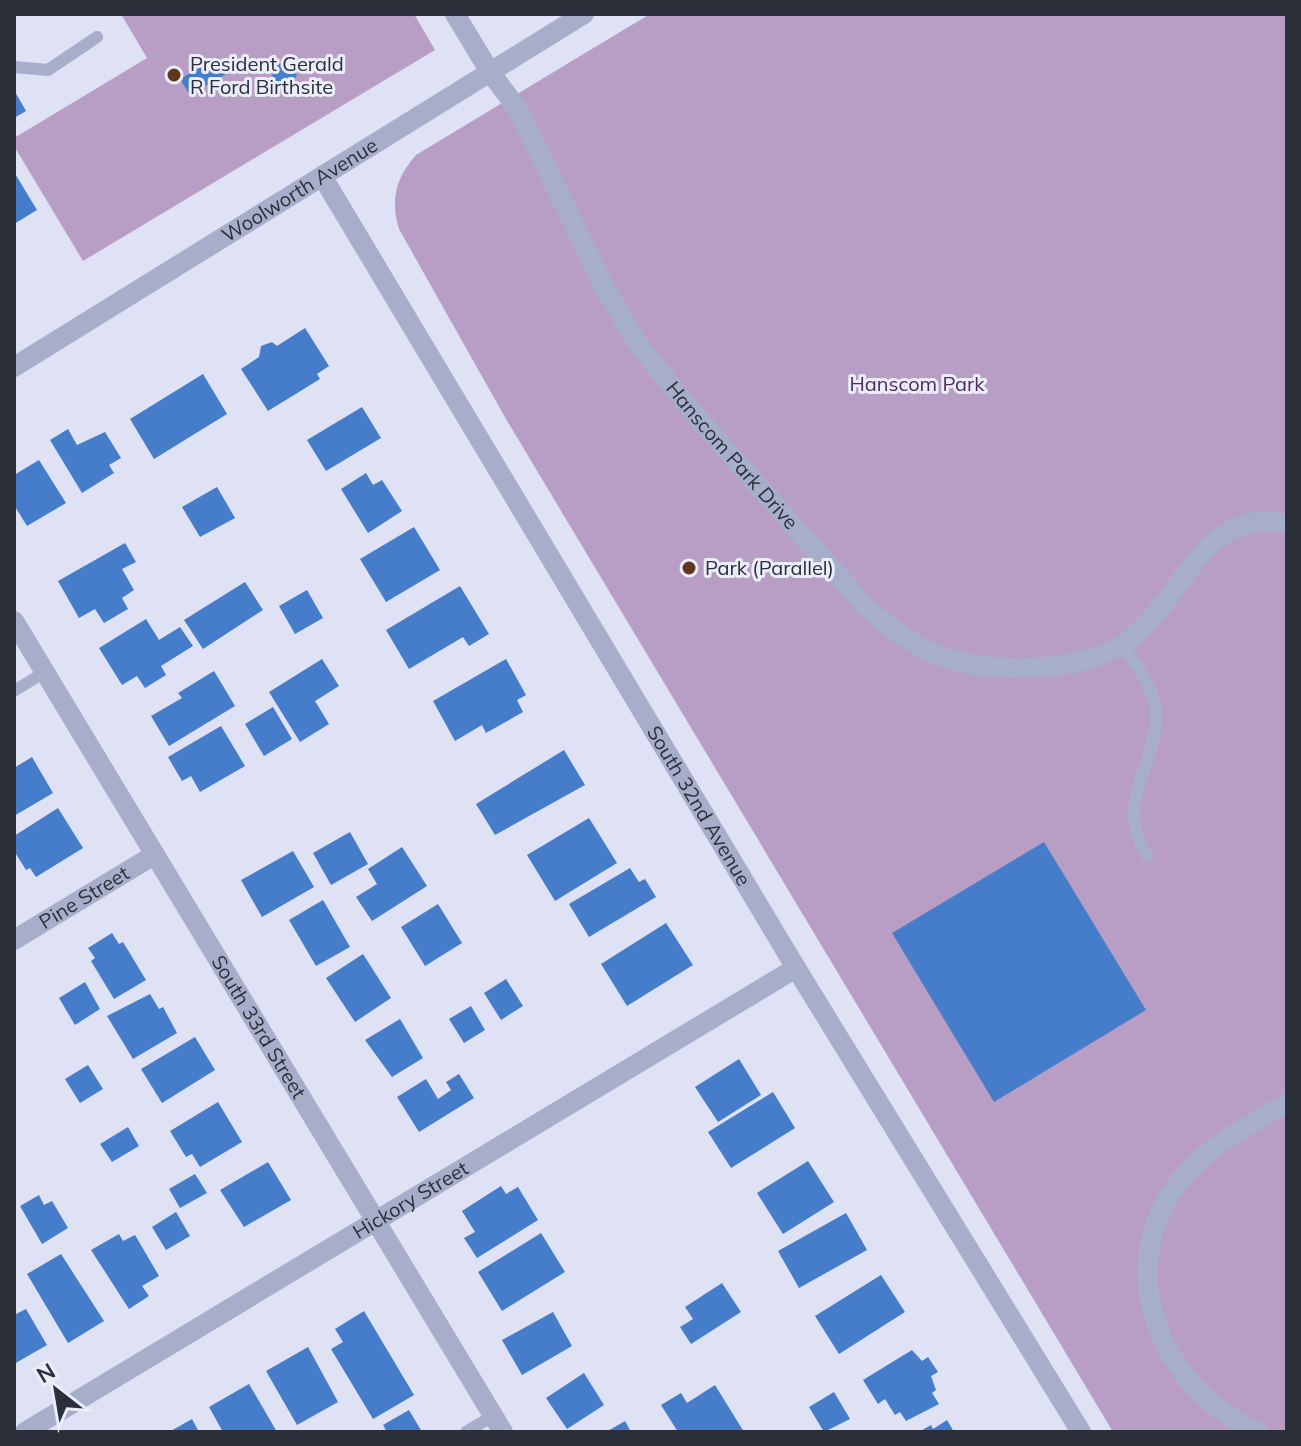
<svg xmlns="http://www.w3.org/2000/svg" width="1301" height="1446" viewBox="0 0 1301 1446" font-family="Mulish,sans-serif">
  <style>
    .green { fill: #b89ec4 }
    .building { fill: #467dcb }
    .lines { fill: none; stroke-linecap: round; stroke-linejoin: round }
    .service { stroke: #a7aeca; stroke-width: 12 }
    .minor { stroke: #a7aeca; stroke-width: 20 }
    .tertiary { stroke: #a7aeca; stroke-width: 20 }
    .poi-dot { fill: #5e381d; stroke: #ecedfb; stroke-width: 3 }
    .labels { text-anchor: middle; stroke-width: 6; stroke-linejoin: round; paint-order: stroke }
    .poi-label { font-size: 20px; fill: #2a2f3a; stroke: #ecedfb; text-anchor: start }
    .street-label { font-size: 20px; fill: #2a2f3a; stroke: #ecedfb }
    .park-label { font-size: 20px; fill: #4c2c5a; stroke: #ecedfb }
  </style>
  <rect width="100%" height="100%" fill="#dfe1f4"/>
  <path class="green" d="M121,14H414L435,50L83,261L14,146V138L147,58Z
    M650,14H1287V1432H1113L506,419L399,229C390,199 396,178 416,155Z"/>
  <path class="building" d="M218,57L228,73L190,95L180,79Z
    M278,63L291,64L297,75L291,85L278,86L272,75Z
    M14,90L26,111L14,118Z
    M14,172L37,210L14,224Z
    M305,328L329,366L317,374L320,379L268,411L241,369L259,357L261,346L272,342L277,346Z
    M203,374L227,414L154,459L130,419Z
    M362,407L381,438L326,471L307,440Z
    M68,429L77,445L105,432L121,458L109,465L114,473L82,493L50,440Z
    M39,460L66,503L27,526L14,505V475Z
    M366,473L373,485L382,480L402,511L368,533L341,489Z
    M217,487L235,518L200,537L182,507Z
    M414,527L440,570L386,602L360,559Z
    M125,543L136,562L122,569L134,590L122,598L128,609L104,623L95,609L79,618L58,581Z
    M245,582L263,610L203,649L184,620Z
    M460,586L489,634L469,646L463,637L409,669L386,630Z
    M307,590L323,618L295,634L279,606Z
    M146,619L159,640L180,627L193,646L161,666L166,675L145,688L137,676L122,685L99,648Z
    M322,659L339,686L315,701L329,724L300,742L269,692Z
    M506,659L526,695L517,700L523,712L486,733L482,725L455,741L433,701Z
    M214,671L235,706L169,746L151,716L182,698L178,693Z
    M273,707L292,739L264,756L245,724Z
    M221,726L245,766L200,792L191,776L182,781L168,757Z
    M564,750L585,785L495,835L476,804Z
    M32,757L53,793L14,816V768Z
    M58,808L83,848L36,877L30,868L26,870L14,851V836Z
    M589,818L617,863L555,901L527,855Z
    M350,832L368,864L331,885L313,853Z
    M1044,842L1146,1010L994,1102L892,933Z
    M402,847L427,886L372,921L356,897L377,884L368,869Z
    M293,851L314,887L262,917L241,880Z
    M630,868L639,882L645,879L656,897L589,937L569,904Z
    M323,900L350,947L316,966L289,920Z
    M438,904L462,943L425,966L401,927Z
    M666,923L693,965L627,1006L601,964Z
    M112,933L119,944L123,942L146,980L114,999L91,961L95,958L88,948Z
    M363,954L391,998L355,1022L326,978Z
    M506,979L523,1006L501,1020L484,993Z
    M85,982L100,1009L75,1025L59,998Z
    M150,994L159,1009L163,1007L177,1033L133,1059L107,1016Z
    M471,1006L485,1030L464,1043L449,1019Z
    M400,1019L423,1058L392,1077L365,1040Z
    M195,1037L215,1070L162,1103L141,1069Z
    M739,1059L761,1095L718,1122L695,1087Z
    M88,1065L103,1089L80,1103L65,1079Z
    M459,1074L474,1098L419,1132L397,1097L426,1079L438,1099L451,1090L446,1082Z
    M773,1092L795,1128L731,1168L708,1132Z
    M218,1102L242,1142L200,1167L192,1154L186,1157L170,1131Z
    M128,1127L139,1146L112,1162L100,1144Z
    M808,1161L834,1202L783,1234L757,1193Z
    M268,1162L291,1200L244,1227L220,1190Z
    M195,1174L207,1193L180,1208L169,1189Z
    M501,1186L506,1194L518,1187L538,1220L477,1258L464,1238L475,1232L462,1211Z
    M39,1195L44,1205L52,1201L68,1228L42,1244L20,1206Z
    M176,1212L190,1236L166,1250L152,1227Z
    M846,1213L867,1250L799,1288L778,1251Z
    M541,1233L565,1272L502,1311L478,1272Z
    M119,1234L123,1241L135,1235L159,1276L142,1286L149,1296L129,1309L91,1250Z
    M61,1254L104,1321L68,1343L27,1274Z
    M881,1275L905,1312L839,1354L815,1316Z
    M722,1283L741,1312L691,1344L680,1327L693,1319L685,1307Z
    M26,1309L47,1345L14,1364V1315Z
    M364,1311L414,1395L373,1419L331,1349L343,1342L335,1329Z
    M553,1312L572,1346L522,1375L502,1340Z
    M308,1347L338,1402L297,1425L266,1371Z
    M912,1350L922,1361L928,1357L938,1372L931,1376L936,1390L932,1393L939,1404L906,1421L900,1412L895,1415L885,1399L878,1404L863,1380Z
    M584,1373L604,1405L567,1429L546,1398Z
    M249,1384L277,1432H223L209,1407Z
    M715,1385L744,1432H678L661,1405L681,1393L687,1403Z
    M834,1392L850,1419L824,1432L809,1407Z
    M409,1410L422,1432H387L383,1425Z
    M192,1419L199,1432H169Z
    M947,1420L954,1432H919L931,1425L933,1429Z
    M625,1421L631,1432H606Z"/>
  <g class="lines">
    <path class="service" d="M14,67L48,70L97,37
      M1122,645C1137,666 1157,691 1156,718C1154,773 1114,801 1147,856
      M14,691L45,672
      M466,1432L493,1416"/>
    <g class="minor">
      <path id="s1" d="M455,14L490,72L517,108L605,288L637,343L697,417L865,606C883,622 902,638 924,649C975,675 1071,675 1120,646C1182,610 1199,502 1287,524"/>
      <path id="s2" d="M14,621L503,1432"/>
      <path id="s3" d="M14,940L154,855"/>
      <path id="s4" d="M25,1432L796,968"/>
      <path d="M1258,1432C1163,1391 1109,1270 1180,1181C1209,1145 1248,1126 1287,1103"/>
    </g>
    <g class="tertiary">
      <path id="s5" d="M322,176L796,968L1081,1432"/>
      <path id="s6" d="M14,367L584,14"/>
    </g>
  </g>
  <g class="poi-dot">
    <circle cx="174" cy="75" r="8"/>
    <circle cx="689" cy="568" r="8"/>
  </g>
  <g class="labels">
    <g class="poi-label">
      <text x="190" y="71">President Gerald<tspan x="190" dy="23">R Ford Birthsite</tspan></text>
      <text x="705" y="575">Park (Parallel)</text>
    </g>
    <g class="street-label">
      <text dy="7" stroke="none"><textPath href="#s6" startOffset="336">Woolworth Avenue</textPath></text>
      <text dy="7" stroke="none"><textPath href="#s1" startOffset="524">Hanscom Park Drive</textPath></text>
      <text dy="7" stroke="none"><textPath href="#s5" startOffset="734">South 32nd Avenue</textPath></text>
      <text dy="7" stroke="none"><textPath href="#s3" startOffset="82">Pine Street</textPath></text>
      <text dy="7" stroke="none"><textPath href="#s2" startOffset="474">South 33rd Street</textPath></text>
      <text dy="7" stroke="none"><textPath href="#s4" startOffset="450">Hickory Street</textPath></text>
    </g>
    <g class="park-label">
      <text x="917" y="391">Hanscom Park</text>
    </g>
  </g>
  <rect width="1301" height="1446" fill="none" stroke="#2a2f3a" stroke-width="32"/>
  <g transform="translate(56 1390) rotate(329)" stroke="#ecedfb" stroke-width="6" paint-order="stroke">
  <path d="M0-6L14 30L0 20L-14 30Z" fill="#2a2f3a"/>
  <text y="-12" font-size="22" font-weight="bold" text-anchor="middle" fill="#2a2f3a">N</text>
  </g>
</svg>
